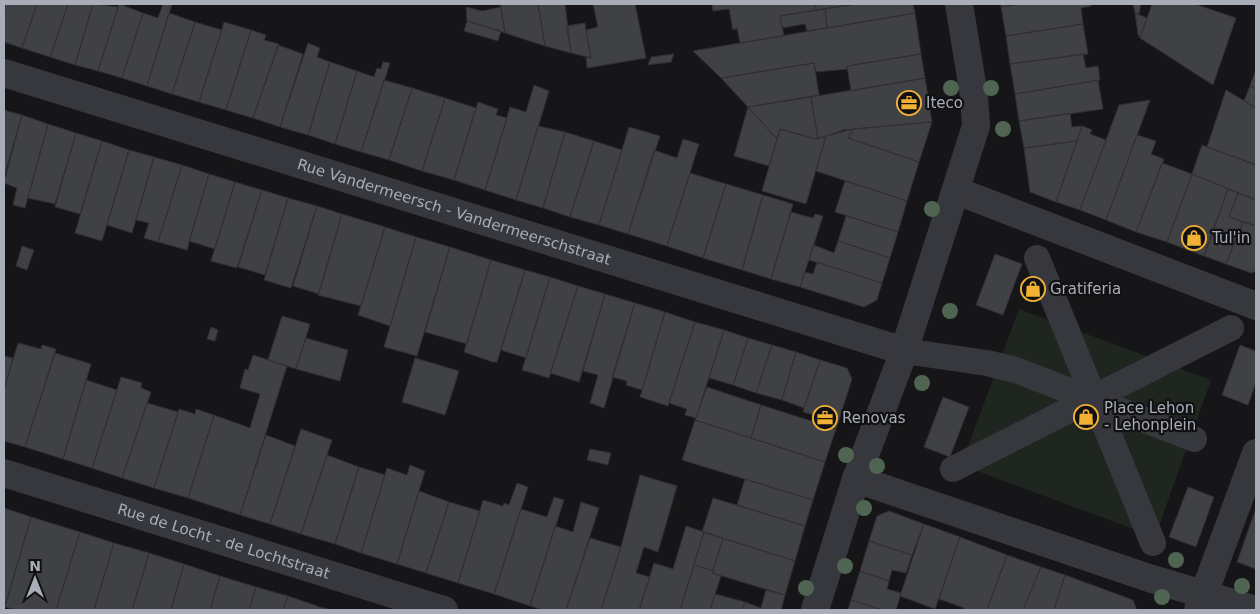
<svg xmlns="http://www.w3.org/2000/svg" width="1260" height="614" viewBox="0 0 1260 614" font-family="'DejaVu Sans',sans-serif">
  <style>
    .pitch { fill: #1e261f }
    .building { fill: #404145; stroke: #303034 }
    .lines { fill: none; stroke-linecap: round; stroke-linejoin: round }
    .pedestrian { stroke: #37383d; stroke-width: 26 }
    .minor { stroke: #37383d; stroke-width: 28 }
    .tree { fill: #506452 }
    .labels { text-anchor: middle; stroke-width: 4.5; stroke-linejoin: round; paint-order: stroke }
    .poi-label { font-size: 15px; fill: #a8adb8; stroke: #111113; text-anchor: start }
    .street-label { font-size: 15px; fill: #a8adb8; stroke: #111113 }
  </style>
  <rect width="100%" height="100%" fill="#161618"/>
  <path class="pitch" d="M1019,309L1211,380L1155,537L961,465Z"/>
  <path class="building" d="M5,4H37L22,48L4,42Z
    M37,4H68L50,57L22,48Z
    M68,4H93L75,65L50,57Z
    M93,4L118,7L98,71L75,65Z
    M119,4L143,13L122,78L98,71Z
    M163,4H172L147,86L122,78L143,13L158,18Z
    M500,4H538L545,46L505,33Z
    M538,4H565L571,53L545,46Z
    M593,4H635L646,58L587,68L586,56L591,58L586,30L598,27Z
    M712,4H815L816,10L780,16L784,36L740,43L737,28L733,30L729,9L713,11Z
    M815,4H856L816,10Z
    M856,4H913L915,13L827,28L825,9Z
    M1001,4H1022L1001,7Z
    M1022,4H1091V6L1081,8L1083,24L1006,36L1001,7Z
    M1133,4H1141L1139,14L1135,13Z
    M1152,4H1195L1236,18L1213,85L1140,38Z
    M466,7L482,11L501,7L505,33L467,21Z
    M825,9L827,28L807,31L805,24L782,28L780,16Z
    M169,13L195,22L172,94L147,86Z
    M915,13L921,54L847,66L848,69L816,72L814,63L721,78L693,51Z
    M1135,13L1147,18L1140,38L1138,34Z
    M467,21L501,31L498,41L464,31Z
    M195,22L222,30L199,102L172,94Z
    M224,22L251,30L226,110L199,102Z
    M585,23L586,30L591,58L571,53L566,26Z
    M1083,24L1088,54L1010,64L1006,36Z
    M251,30L266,35L264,40L279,44L253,118L226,110Z
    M308,43L320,48L317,57L330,62L308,135L280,127Z
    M278,45L303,54L280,127L253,118Z
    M674,54L671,62L648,65L651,57Z
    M921,54L925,78L851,91L847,66Z
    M1083,54L1086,68L1098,66L1100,80L1015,94L1010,64Z
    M330,62L357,71L335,144L308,135Z
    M383,62L390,63L361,152L335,144L357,71L374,77L377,68L381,69Z
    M814,63L819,95L748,107L721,78Z
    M1256,69V89L1250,86Z
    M925,78L932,122L843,130L818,139L811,97Z
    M384,80L412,88L389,160L361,152Z
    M1098,80L1103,109L1019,121L1015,94Z
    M534,85L549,91L516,200L485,190L510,107L526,112Z
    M1250,86L1256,89V108L1244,101Z
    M412,88L445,98L422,171L389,160Z
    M1226,90L1256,108V165L1207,147Z
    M811,97L818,139H815L780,129L777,139L748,107Z
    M445,98L476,108L454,180L422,171Z
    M1150,100L1106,220L1080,210L1119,105Z
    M478,102L498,109L496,115L507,118L485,190L454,180Z
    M748,107L777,139L769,166L734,156Z
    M4,110L22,115L4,177Z
    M1070,113L1072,127L1082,126L1077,141L1024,148L1019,121Z
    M22,115L48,124L25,208L13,205L17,188L4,183Z
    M932,122L919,162L848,138L853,129Z
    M48,124L76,133L55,204L28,198Z
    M538,126L565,132L543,208L516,200Z
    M1082,126L1092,130L1090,134L1106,140L1080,210L1056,202Z
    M629,127L660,136L628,234L599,225Z
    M780,129L815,139L826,136L806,204L762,191Z
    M853,129L848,138L919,162L907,201L816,171L826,136Z
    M565,132L594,141L570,217L543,208Z
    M76,133L102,141L80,214L55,207Z
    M1137,135L1156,141L1151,154L1164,159L1136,232L1106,220Z
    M683,139L699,144L667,246L628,234L654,150L677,158Z
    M102,141L129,150L102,241L75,233Z
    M594,141L622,150L599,225L570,217Z
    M1077,141L1056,202L1030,192L1024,148Z
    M1202,145L1256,165V200L1192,174Z
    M129,150L154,157L132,233L107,225Z
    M154,157L182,165L158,242L144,238L149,223L136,220Z
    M1162,163L1192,174L1167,242L1136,232Z
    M182,165L209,174L187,250L158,242Z
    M690,173L726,184L703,258L667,246Z
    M209,174L235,182L215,249L189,241Z
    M1192,174L1228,189L1204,256L1167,242Z
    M845,181L907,201L898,232L835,212Z
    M235,182L262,190L237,268L211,261Z
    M726,184L763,195L742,270L703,258Z
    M1228,189L1238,193L1229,217L1243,222L1226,264L1204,256Z
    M262,190L288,198L265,275L238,267Z
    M1238,193L1256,200V226L1229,217Z
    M763,195L793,204L771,279L742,270Z
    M288,198L317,206L291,288L264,280Z
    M317,206L342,214L319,294L293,286Z
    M791,212L813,218L815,214L823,216L800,287L771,279Z
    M342,214L385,227L361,306L318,295Z
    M846,216L898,232L890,258L838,241Z
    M1243,222L1256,226V271L1251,273L1226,264Z
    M385,227L416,237L390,326L358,315Z
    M416,237L450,247L417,356L384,347Z
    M838,241L890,258L882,283L809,260L814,245L834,253Z
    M22,246L34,250L27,270L16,266Z
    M450,247L491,260L467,344L425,332Z
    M995,254L1022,264L1003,315L976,305Z
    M491,260L525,270L497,362H493L464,352Z
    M817,262L882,283L877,300L864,307L800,287L805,272L813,274Z
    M525,270L550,277L526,358L501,350Z
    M550,277L578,286L549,378L522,370Z
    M578,286L605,294L579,382L550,373Z
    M605,294L635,303L604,408L590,403L598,375L583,371Z
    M635,303L665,312L642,390L626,385L627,381L612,377Z
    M665,312L695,322L668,406L640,397Z
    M282,316L310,324L296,369L268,360Z
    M695,322L724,330L696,418L685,415L687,409L669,403Z
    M211,327L218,330L215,341L207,339Z
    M724,330L748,338L733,385L709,378Z
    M306,338L348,350L340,381L296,369Z
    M748,338L772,345L756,393L733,385Z
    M18,343L41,349L42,345L56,349L25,447L4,441V390Z
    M772,345L796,352L782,400L756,393Z
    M1240,345L1256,351V382L1248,405L1222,395Z
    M796,352L820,360L804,408L782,400Z
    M55,353L91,364L63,459L25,447Z
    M253,355L287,366L240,515L188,498L214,415L250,428L260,394L240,388L245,369L248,370Z
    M4,356L13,358L4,390Z
    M415,358L459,371L445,415L402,402Z
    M820,360L847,368L852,379L836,429L812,421L815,415L803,412Z
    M121,377L142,383L141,388L151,392L122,478L92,468Z
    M86,380L117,390L92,468L63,459Z
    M707,387L761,405L751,438L695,420Z
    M943,397L969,407L950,457L924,447Z
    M147,403L178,412L154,488L122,478Z
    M761,405L836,429L825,462L751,438Z
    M179,409L195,414L196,409L214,415L188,498L154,488Z
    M695,420L825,462L813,500L682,460Z
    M301,429L332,440L301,534L270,524Z
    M266,435L295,446L270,524L240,515Z
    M590,449L611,453L608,465L587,460Z
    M327,455L359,467L335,544L301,534Z
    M410,465L425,471L397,564L361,553L387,468L407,475Z
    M359,467L385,475L361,553L335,544Z
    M640,475L677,486L658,552L644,547L636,573L650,577L639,610H601L621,547Z
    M745,479L813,500L805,526L737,505Z
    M517,483L528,487L494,594L458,583L483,500L503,506L504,503L509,505Z
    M1188,487L1214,497L1196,547L1169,537Z
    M419,491L449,502L426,573L397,564Z
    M554,497L564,500L530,606L494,594L521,509L547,517Z
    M713,498L805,526L795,561L702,532Z
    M449,502L480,511L458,583L426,573Z
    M581,502L599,508L566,610H544L530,606L555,526L573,532Z
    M4,508L31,517L4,610Z
    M889,511L924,524L912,555L869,541L877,516Z
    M1255,511L1256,512V569L1237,562Z
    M31,517L80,532L56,610H18L5,607Z
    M924,524L960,537L935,609L900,596Z
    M686,526L704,532L680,610H639L654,563L673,569Z
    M80,532L114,543L94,610H56Z
    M704,532L723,538L713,571L694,565Z
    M960,537L1007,555L987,610H963L964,608L939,599Z
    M590,538L621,547L601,610H566Z
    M723,538L795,561L785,595L712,573Z
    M869,541L912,555L906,573L892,570L889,581L860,571Z
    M114,543L149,553L132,610H94Z
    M149,553L184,564L171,610H132Z
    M1007,555L1041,567L1023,610H987Z
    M184,564L220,576L210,610H171Z
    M694,565L713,571L712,573L721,576L710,610H680Z
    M1041,567L1065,575L1054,610H1023Z
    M860,571L889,581L887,589L901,593L896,610H882L851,600Z
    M1065,575L1133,600L1137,610H1054Z
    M220,576L256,587L249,610H210Z
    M256,587L288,596L283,610H249Z
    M766,590L785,595L781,610H742L745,602L761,608Z
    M715,594L745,602L742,610H710Z
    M288,596L320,607L319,610H283Z
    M851,600L882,610H848Z
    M320,607L332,610H319Z"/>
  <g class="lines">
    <path class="pedestrian" d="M1037,258L1153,543
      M904,351L987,363L1016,370L1194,439
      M953,469L1231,328"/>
    <g class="minor">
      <path id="s1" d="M4,73L904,351"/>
      <path d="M957,191L1256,306"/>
      <path id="s2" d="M4,473L444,610"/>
      <path d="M856,479L1149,578L1256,610"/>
      <path d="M815,610L856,479L904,351L976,126L974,96L959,4"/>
      <path d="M1198,610L1256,453"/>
    </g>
  </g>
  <g class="tree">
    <circle cx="951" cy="88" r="8"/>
    <circle cx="991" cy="88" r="8"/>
    <circle cx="1003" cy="129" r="8"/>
    <circle cx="932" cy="209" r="8"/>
    <circle cx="950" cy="311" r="8"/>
    <circle cx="922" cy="383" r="8"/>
    <circle cx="846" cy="455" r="8"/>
    <circle cx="877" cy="466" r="8"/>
    <circle cx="864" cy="508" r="8"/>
    <circle cx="1176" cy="560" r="8"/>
    <circle cx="845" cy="566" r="8"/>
    <circle cx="1242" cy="586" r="8"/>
    <circle cx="806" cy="588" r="8"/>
    <circle cx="1162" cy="597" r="8"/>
  </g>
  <defs>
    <symbol id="office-ring" viewBox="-11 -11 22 22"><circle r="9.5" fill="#111113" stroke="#f2b134" stroke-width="1.5"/><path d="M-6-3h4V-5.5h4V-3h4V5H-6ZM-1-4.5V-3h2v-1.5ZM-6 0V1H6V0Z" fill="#f2b134"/></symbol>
    <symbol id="shop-ring" viewBox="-11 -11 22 22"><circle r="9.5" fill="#111113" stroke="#f2b134" stroke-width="1.5"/><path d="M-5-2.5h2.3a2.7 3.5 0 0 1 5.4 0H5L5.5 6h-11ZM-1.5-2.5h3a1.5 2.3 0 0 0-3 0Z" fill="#f2b134"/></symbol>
  </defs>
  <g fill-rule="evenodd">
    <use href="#office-ring" x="895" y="89" width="28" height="28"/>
    <use href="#shop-ring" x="1180" y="224" width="28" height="28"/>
    <use href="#shop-ring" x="1019" y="275" width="28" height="28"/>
    <use href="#shop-ring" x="1072" y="403" width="28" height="28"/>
    <use href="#office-ring" x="811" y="404" width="28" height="28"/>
  </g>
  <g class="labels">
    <g class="poi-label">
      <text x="926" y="108">Iteco</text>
      <text x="1212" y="243">Tul'in</text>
      <text x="1050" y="294">Gratiferia</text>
      <text x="1104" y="413">Place Lehon<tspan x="1104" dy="17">- Lehonplein</tspan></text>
      <text x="842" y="423">Renovas</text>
    </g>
    <g class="street-label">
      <text dy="5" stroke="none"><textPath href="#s1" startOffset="471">Rue Vandermeersch - Vandermeerschstraat</textPath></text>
      <text dy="5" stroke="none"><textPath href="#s2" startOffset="230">Rue de Locht - de Lochtstraat</textPath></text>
    </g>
  </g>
  <rect width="1260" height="614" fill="none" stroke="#a8adb8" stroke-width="10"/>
  <g transform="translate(35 579)" stroke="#111113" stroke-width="4" paint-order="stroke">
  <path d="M0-4L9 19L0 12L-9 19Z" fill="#a8adb8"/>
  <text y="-8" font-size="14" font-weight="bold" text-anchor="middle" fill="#a8adb8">N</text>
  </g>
</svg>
